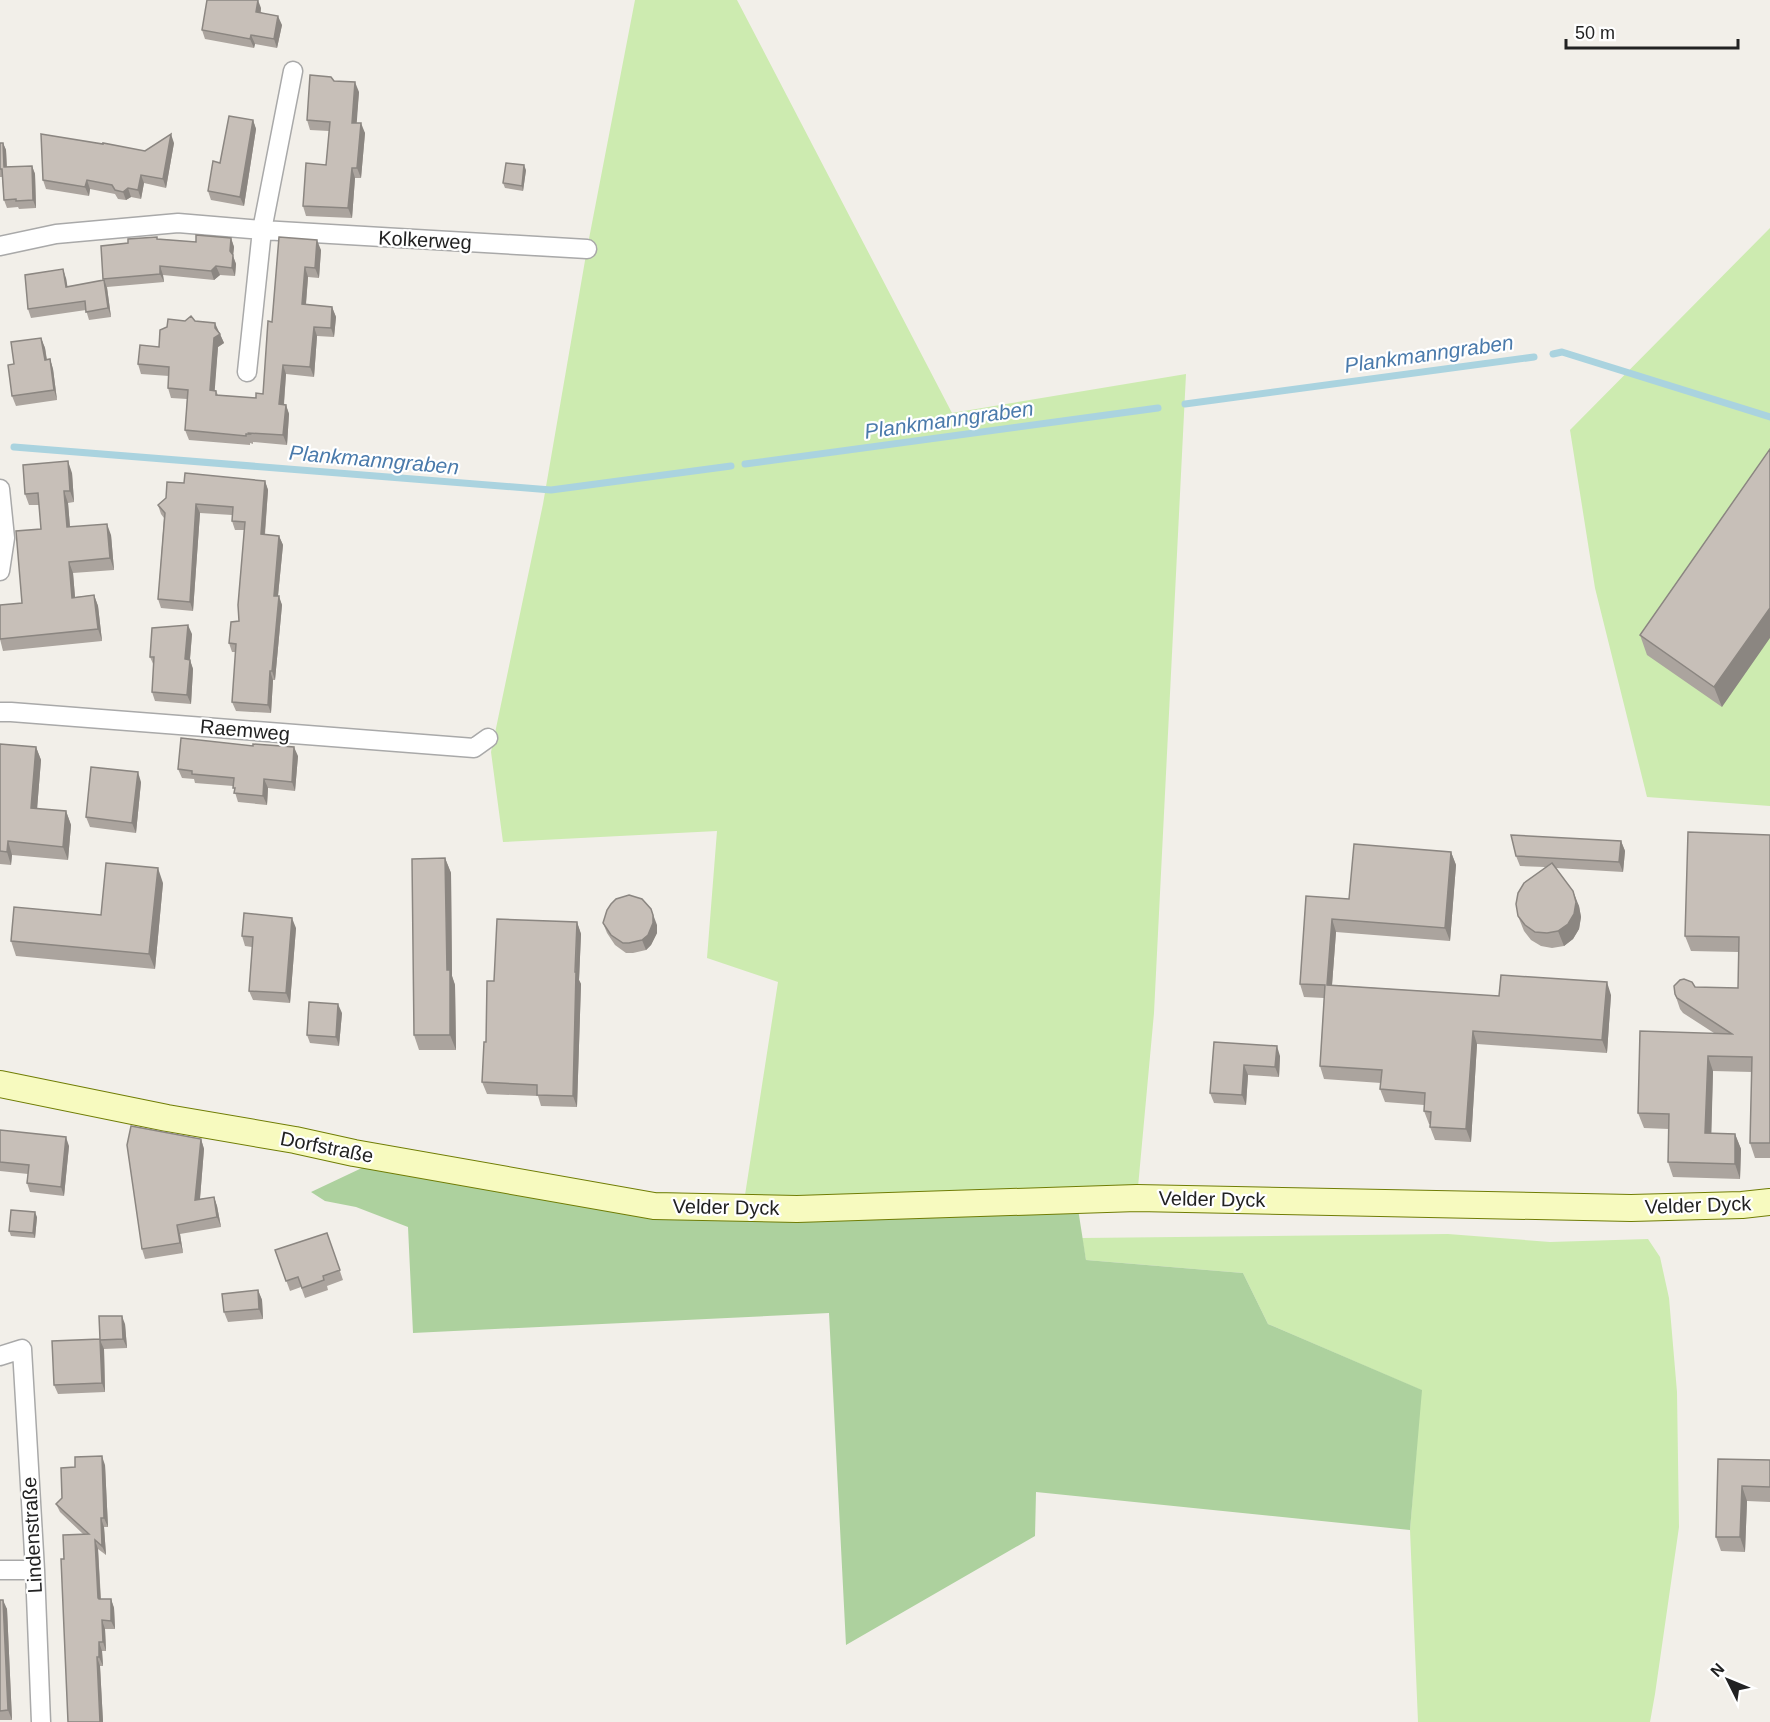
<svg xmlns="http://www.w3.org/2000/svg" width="1770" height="1722" viewBox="0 0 1770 1722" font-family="Arial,sans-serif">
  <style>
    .grass { fill: #cdebb0 }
    .forest { fill: #add19e }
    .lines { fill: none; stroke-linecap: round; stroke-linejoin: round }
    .stream { stroke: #aad3df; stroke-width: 7 }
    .street-casing { stroke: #a9a9a9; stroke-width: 21 }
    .secondary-casing { stroke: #707d05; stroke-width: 28 }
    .street { stroke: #fff; stroke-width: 18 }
    .secondary { stroke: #f7fabf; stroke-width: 26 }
    .wall { fill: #aba49e }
    .shaded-wall { fill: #8b8681 }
    .building { fill: #c7bfb8; stroke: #8b8681; stroke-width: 1.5 }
    .labels { text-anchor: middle; stroke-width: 4.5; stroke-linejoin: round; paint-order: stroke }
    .street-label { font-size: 20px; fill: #222; stroke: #fff }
    .water-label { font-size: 21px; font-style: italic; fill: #4a7aab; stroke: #fff }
  </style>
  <rect width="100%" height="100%" fill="#f2efe9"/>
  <path class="grass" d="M635,0H737L952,413L1186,374L1154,1013L1137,1198L800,1204L745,1195L778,982L707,958L717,831L503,842L491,752L543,504L587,249Z
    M1770,228V806L1647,797L1595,588L1570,430Z
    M1448,1234L1550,1242L1648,1239L1660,1257L1669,1298L1677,1392L1679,1527L1655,1694L1650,1722H1418L1410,1530L1421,1390L1268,1324L1243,1273L1086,1260L1082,1238Z"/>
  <path class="forest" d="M400,1150L552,1179L651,1192L745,1195L800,1204L1076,1196L1086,1260L1243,1273L1268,1324L1422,1390L1410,1530L1036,1492L1035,1536L846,1645L829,1313L413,1333L408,1227L356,1207L325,1201L311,1192Z"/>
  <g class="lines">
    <path class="stream" d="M1553,354L1562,352L1770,417
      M1185,404L1534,357
      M14,447L551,490L731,466
      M745,464L1158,408"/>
    <defs>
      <path id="street" d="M0,246L56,234L178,223L262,230L587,249
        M247,372L262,230L293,71
        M0,489L5,538L0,571
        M0,712H11L474,748L488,738
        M0,1356L22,1349L35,1570L41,1722
        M0,1570H35"/>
      <path id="secondary" d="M0,1084L167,1118L295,1140L354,1153L654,1206L797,1209L1137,1198L1631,1208L1742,1205L1770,1202"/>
    </defs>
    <use href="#street" class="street-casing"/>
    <use href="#secondary" class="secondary-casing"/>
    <use href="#street" class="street"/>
    <use href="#secondary" class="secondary"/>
  </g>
  <path class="wall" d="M261,8V12L282,25L277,48L255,44L254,48L205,39L202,30Z
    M334,81L359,92L356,123L365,133L361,178H355L352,218L306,216L303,206L326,165L329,131L310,130L307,120Z
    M253,120L256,129L244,206L211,200L208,191L220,163Z
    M0,143H3L6,150L7,167L32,166L35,174L36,208L19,209L18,207L7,208L4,200L2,177H0Z
    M174,143L166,188L144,183L141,199L131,197L126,200L118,199L115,194L90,189L89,196L46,189L43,180Z
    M526,170L523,191L505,188L503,183Z
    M279,237L321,250L319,278L308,277L306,305L332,307L336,317L334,337L317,336L314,377L286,374L284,405H286L289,414L287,445L253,442V444L250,443V445L189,440L185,430L187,399L171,398L168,388L169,376L141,374L138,364L159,347L195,321L219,332L224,343L218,347L214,391H216L218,395L256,398L263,394L272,322Z
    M231,238L234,247L233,256L236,264L235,276L220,275L214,280L163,275L164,282L107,287L111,317L89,320L86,310L31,318L28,309L66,278L67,287L104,280L101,246L128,243L158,239L196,242Z
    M41,338L45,348L47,359H50L53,369L57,400L16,406L12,396L14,364Z
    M1770,449L1722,707L1647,655L1640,635Z
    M72,473L74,502L68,503L70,527L111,535L114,570L73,573L75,597L94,595L98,606L102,641L3,651L0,639L22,603L41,529L39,505H29L25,494Z
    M265,481L268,490L265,535L279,536L283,545L278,596L282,605L275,680H273L271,713L236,711L232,702L236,652H232L229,643L239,621L244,530H235L232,521V515L200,513L193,611L161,608L158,599L164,518L161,514L158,505L184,483Z
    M192,634L190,660L193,669L191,704L155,701L152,692L154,666L150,657Z
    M0,744L36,747L41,760L37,809L66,811L71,825L68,860L12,855L11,865L0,864Z
    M298,756L295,791L268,788L267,805L238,802L233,786L195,783L194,779L182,778L178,769Z
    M141,782L136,833L90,827L86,817Z
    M1770,835V1158H1755L1750,1143L1752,1072L1713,1071L1711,1133L1735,1134L1741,1149L1740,1179L1673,1177L1668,1162L1669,1129L1644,1128L1638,1113L1714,1033L1683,1013L1680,1009L1675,994L1695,987L1738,988L1739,952L1691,951L1685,936Z
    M1621,841L1625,851L1623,872L1556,868L1579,906L1581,917L1579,929L1573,939L1564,946L1552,948L1541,946L1531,940L1524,931L1518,916L1545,867L1520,866L1516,856Z
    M1451,852L1456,865L1450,941L1336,932L1332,985L1499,996L1611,995L1607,1053L1477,1044L1471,1142L1435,1140L1430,1127V1124H1429L1424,1111V1105L1385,1102L1380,1089L1381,1083L1324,1079L1320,1066L1324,998L1304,997L1300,984L1306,896L1349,899Z
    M445,858L451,873L452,976L455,985L456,1050H419L414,1035Z
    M163,883L155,969L16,956L11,941L101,915Z
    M577,922L581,934L579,980L581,984L577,1107L541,1106L538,1096L487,1094L482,1082L486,1042Z
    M603,923L657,925V933L651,945L646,950L633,953H626L615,945L607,933Z
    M296,928L290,1003L253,1000L249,991L252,947L245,946L242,936Z
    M342,1013L339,1046L310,1043L307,1035Z
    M1214,1042L1280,1056L1279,1077L1248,1075L1246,1105L1214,1103L1210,1093Z
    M0,1130L69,1146L64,1196L30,1192L27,1183L28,1174L0,1171Z
    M201,1139L204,1149L200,1199L214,1197L217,1206L221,1227L180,1234L183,1253L145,1259L142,1249Z
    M37,1217L35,1238L11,1236L9,1231Z
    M327,1233L343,1280L327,1286L328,1290L305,1298L301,1287L290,1291L275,1250Z
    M258,1290L262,1300L263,1319L228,1322L224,1312Z
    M125,1324L127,1348L104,1349L105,1392L58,1394L54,1385L100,1339Z
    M1718,1459L1770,1460V1502L1747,1501L1745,1552L1721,1551L1716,1537Z
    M105,1465L108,1527H104L106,1555L98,1549L101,1599H111L114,1608L115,1629H105L106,1651H102L103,1666H100L103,1722H68L64,1559L83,1534L60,1512L56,1504L62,1498L75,1467Z
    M0,1600L7,1609L12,1720H0Z"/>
  <path class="shaded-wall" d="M258,0L261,8L259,20L256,12Z
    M278,16L282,25L277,48L274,39Z
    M251,35L255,44L254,48L250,39Z
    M355,82L359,92L356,133L352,123Z
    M253,120L256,129L244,206L240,197Z
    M361,123L365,133L361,178L357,168Z
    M171,134L174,143L166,188L163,179Z
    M3,143L6,150L7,175L4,167Z
    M524,165L526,170L523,191L522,186Z
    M32,166L35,174L36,208L33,200Z
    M352,168L355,178L352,218L348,208Z
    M141,175L144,183L141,199L138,190Z
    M87,180L90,189L89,196L85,187Z
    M128,188L131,197L126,200L123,192Z
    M231,238L234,247L233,256L236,264L235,276L232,268L230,251Z
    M317,240L321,250L319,278L315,268Z
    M160,266L163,275L164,282L160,274Z
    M216,266L220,275L214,280L211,271Z
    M305,267L308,277L305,314L302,304Z
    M63,269L66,278L69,295L66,287Z
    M104,280L107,288L111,317L108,308Z
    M332,307L336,317L334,337L331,328Z
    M215,323L224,343L218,347L214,400L210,390Z
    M314,327L317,336L314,377L310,367Z
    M41,338L45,348L48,370L45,360Z
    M50,359L53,369L57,400L54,390Z
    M283,365L286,374L283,414L279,404Z
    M286,405L289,414L287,445L283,435Z
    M68,461L72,473L74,502L70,491Z
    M265,481L268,490L264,543L261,534Z
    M64,491L68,503L71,539L67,527Z
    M196,504L200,513L193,611L190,602Z
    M107,524L111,535L114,570L110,558Z
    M279,536L283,545L277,605L274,596Z
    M69,562L73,573L76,609L72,598Z
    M94,595L98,606L102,641L98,629Z
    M279,596L282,605L275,680L272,671Z
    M1770,608V638L1722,707L1714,687Z
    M188,625L192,634L189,669L185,659Z
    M190,660L193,669L191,704L187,695Z
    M270,671L273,680L271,713L268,705Z
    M36,747L41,760L36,822L31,808Z
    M294,747L298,756L295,791L292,782Z
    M138,772L141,782L136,833L132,823Z
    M264,779L268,788L267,805L263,796Z
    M66,811L71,825L68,860L63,847Z
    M8,841L12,855L11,865L7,852Z
    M1621,841L1625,851L1623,872L1619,862Z
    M1451,852L1456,865L1450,941L1445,928Z
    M445,858L451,873L452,976L455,985L456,1050L450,1035L447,970Z
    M158,868L163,883L155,969L149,954Z
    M1573,891L1579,906L1581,917L1579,929L1573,939L1564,946L1558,931Z
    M651,909L657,925V933L651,945L646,950L642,940Z
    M292,918L296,928L290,1003L286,993Z
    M1332,919L1336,932L1331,998L1327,985Z
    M577,922L581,934L579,980L581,984L577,1107L573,1096Z
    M1607,982L1611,995L1607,1053L1602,1040Z
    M338,1004L342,1013L339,1046L336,1037Z
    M1473,1031L1477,1044L1471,1142L1466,1129Z
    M1277,1046L1280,1056L1279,1077L1275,1067Z
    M1708,1056L1713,1071L1711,1148L1705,1133Z
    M1244,1065L1248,1075L1246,1105L1242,1095Z
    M1735,1134L1741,1149L1740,1179L1735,1164Z
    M66,1137L69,1146L64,1196L61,1187Z
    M201,1139L204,1149L199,1210L195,1200Z
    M214,1197L217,1206L221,1227L217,1217Z
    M35,1212L37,1217L35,1238L33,1233Z
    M177,1225L180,1234L183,1253L180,1243Z
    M258,1290L262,1300L263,1319L259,1309Z
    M122,1316L125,1324L127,1348L123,1339Z
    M100,1340L104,1349L105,1392L102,1383Z
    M102,1456L105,1465L108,1527L104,1518Z
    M1742,1486L1747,1501L1745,1552L1740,1537Z
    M101,1518L104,1527L106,1555L102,1546Z
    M95,1540L98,1549L101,1607L98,1598Z
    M111,1599L114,1608L115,1629L111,1621Z
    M3,1600L7,1609L12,1720L8,1710Z
    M102,1620L105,1629L106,1651L103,1642Z
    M99,1642L102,1651L103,1666L99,1657Z
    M97,1657L100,1666L103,1722H100Z"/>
  <path class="building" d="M207,0H258L256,12L278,16L274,39L251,35L250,39L202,30Z
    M310,75L331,77L334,81L355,82L352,123H361L357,168H352L348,208L303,206L306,163L326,165L330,122L307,120Z
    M229,116L253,120L240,197L208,191L213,161L220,163Z
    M41,134L103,144V143L145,151L171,134L163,179L141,175L138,190L128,188L123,192L115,190L112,185L87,180L85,187L43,180Z
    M0,143H3L4,167L32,166L33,200L16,201V199L4,200L2,169H0Z
    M506,163L524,165L522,186L503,183Z
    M196,235L231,238L230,251L233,255L232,268L216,266L211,271L160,266V274L103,279L101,246L128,243V239L157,237V239L196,242Z
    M279,237L317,240L315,268L305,267L302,304L332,307L331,328L314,327L310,367L283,365L279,404L286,405L283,435L249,433L250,434H246V436L185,430L188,390L168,388L169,367L138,364L140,345L159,347L160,330L167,327L168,319L185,321L191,316L195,321L215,323V328L220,334L214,338L210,390L216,391V395L256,398V393L263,394L268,321L272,322Z
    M63,269L66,287L104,280L108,308L86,312L85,301L28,309L25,275Z
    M41,338L45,360L50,359L54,390L12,396L8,365L14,364L11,342Z
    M1770,449V608L1714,687L1640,635Z
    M68,461L70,491H64L67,527L107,524L110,558L69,562L72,598L94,595L98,629L0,639V605L22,603L16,531L41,529L38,493L25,494L23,465Z
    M185,473L265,481L261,534L279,536L274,596H279L272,671H270L268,705L232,702L236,644L229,643L231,622L239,621L238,605L245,522L232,521L233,507L196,504L190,602L158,599L165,513L158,505L166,498L167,482L184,483Z
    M188,625L185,659L190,660L187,695L152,692L154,657H150L152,628Z
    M181,738L253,746V744L294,747L292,782L264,779L263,796L234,793L235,788H233L234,778L192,774V771L178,769Z
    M0,744L36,747L31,808L66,811L63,847L8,841L7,852L0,851Z
    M91,767L138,772L132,823L86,817Z
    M1688,832L1770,835V1143H1750L1752,1057L1708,1056L1705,1133L1735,1134V1164L1668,1162L1669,1114L1638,1113L1640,1031L1732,1034L1677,998L1675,994L1674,986L1680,980L1684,979L1692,982L1695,987L1738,988L1739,937L1685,936Z
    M1511,835L1621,841L1619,862L1516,856Z
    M1354,844L1451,852L1445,928L1332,919L1327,985L1499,996L1501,975L1607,982L1602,1040L1473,1031L1466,1129L1430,1127L1431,1112L1424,1111L1425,1093L1380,1089L1382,1070L1320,1066L1325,985L1300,984L1306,896L1349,899Z
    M445,858L447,970H450V1035H414L412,859Z
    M106,863L158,868L149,954L11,941L14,907L101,915Z
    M1552,863L1573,891L1576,902L1574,914L1568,924L1558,931L1547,933L1535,932L1525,925L1518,916L1516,904L1518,893L1524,883Z
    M629,895L642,899L651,909L653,915V923L648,935L642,940L629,943H623L611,935L603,923L607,910L611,904L616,899Z
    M244,913L292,918L286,993L249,991L253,937L242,936Z
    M497,919L577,922L575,972H576L573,1096L537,1095V1085L482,1082L484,1042H486L487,981H494Z
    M309,1002L338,1004L336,1037L307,1035Z
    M1214,1042L1277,1046L1275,1067L1244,1065L1242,1095L1210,1093Z
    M131,1126L201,1139L195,1200L214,1197L217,1217L177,1225L180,1243L142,1249L127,1145Z
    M0,1130L66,1137L61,1187L27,1183L29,1165L0,1162Z
    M11,1210L35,1212L33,1233L9,1231Z
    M327,1233L340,1270L323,1276L324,1280L302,1288L298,1277L286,1281L275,1250Z
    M258,1290L259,1309L224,1312L222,1294Z
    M99,1316H122L123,1339L100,1340L102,1383L54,1385L52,1341L100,1339Z
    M102,1456L104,1518H101L102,1546L95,1540L98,1598L99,1599H111V1621L102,1620L103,1642H99V1657H97L100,1722H68L61,1559H64L63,1535L89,1534L56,1504L62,1498L61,1468L75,1467V1457Z
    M1718,1459L1770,1460V1487L1742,1486L1740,1537H1716Z
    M0,1600H3L8,1710L0,1711Z"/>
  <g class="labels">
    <g class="street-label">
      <text transform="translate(425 240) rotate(3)" y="7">Kolkerweg</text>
      <text transform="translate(245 730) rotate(5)" y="7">Raemweg</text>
      <text transform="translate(327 1147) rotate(11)" y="7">Dorfstraße</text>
      <text transform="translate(1212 1199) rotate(1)" y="7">Velder Dyck</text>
      <text transform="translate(1698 1205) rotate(-2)" y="7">Velder Dyck</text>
      <text transform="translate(726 1207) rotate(1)" y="7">Velder Dyck</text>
      <text transform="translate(32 1535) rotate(-93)" y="7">Lindenstraße</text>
    </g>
    <g class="water-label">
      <text transform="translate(1429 354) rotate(-8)" y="7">Plankmanngraben</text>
      <text transform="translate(949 420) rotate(-8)" y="7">Plankmanngraben</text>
      <text transform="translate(374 460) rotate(5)" y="7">Plankmanngraben</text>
    </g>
  </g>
  <g transform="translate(1728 1680) rotate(313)" stroke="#ffffff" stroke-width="4.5" paint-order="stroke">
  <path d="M0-4.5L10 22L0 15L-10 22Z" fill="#222222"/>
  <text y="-9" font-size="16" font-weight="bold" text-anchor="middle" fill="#222222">N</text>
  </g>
  <path d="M1566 39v9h172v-9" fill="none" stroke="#222222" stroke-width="3"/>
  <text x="1575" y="39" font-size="18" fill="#222222" stroke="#ffffff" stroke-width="4.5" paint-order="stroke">50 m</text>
</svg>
